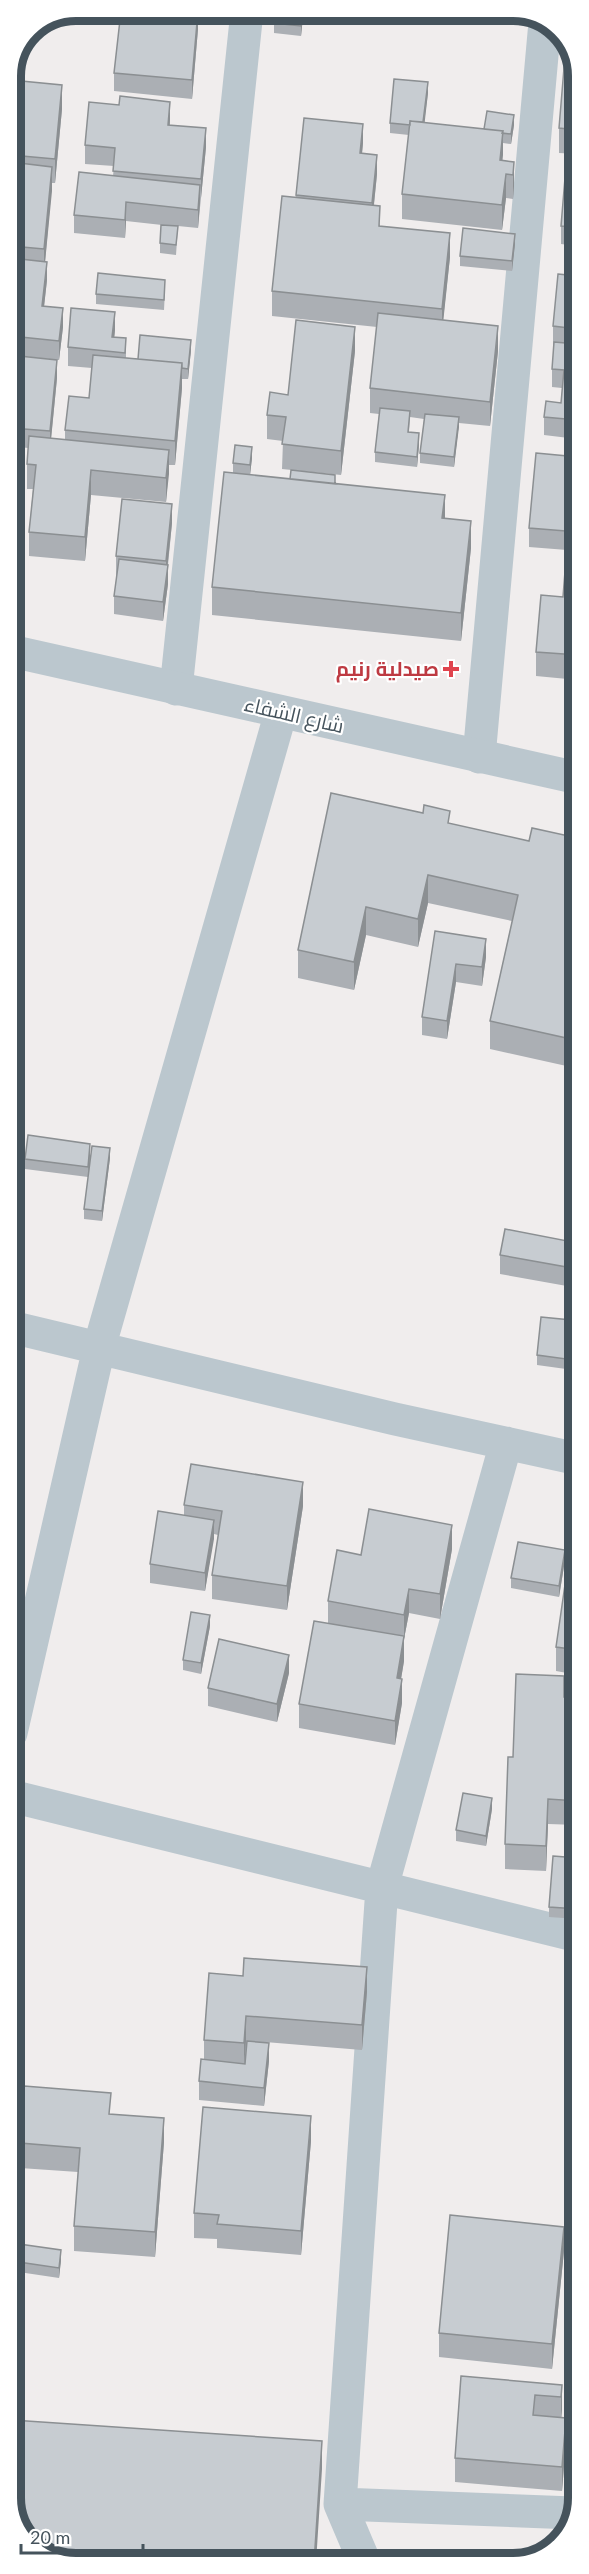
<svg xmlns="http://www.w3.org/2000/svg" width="589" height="2574" viewBox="0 0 589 2574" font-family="Lato,Cairo,sans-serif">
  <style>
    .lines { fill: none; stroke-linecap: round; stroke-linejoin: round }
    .minor { stroke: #bbc7ce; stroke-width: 33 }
    .tertiary { stroke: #bbc7ce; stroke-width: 33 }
    .wall { fill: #abafb4 }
    .shaded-wall { fill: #8b8f92 }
    .building { fill: #c7ccd1; stroke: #8b8f92; stroke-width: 1.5 }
    .health-dot { fill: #e0444e; stroke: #fff; stroke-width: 2 }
    .labels { text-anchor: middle; stroke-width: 4.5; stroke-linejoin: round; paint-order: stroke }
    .health-label { font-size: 20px; font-weight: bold; fill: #be3a42; stroke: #fff; text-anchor: end }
    .street-label { font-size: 20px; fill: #45535c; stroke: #fff }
    .rim { fill: none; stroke: #45535c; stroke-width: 8 }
  </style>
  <rect width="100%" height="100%" fill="#f0eded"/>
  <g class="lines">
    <path class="minor" d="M176,689L247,11
      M479,757L545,22
      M11,1327L395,1419L578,1459
      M11,1733L99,1348L281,712
      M11,1796L578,1936
      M340,2504L573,2513
      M365,2563L340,2504L382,1887L506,1443"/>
    <path class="tertiary" d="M11,651L578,778"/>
  </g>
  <path class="wall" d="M115,11H198V29L192,99L114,91V73L121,11Z
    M303,17L301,36L274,33V23Z
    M577,63V154L559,153V128Z
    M11,80L62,109L55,183H52L45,262L47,280L44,306L63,327L59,360L11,355Z
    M428,93L424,123L484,129L514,125L511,144L503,143L502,160L514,162V186L513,199L506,198L502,230L402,219V194L409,135L390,133V123Z
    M170,120V125L206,147L198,228L178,226L176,255L160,253V243L171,226L126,221L125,238L74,233V215L113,176L114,166L85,164V145Z
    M363,143L362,154L377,174L374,205L380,226L450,257L443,320L498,351L490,426L459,423L454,467L420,463V453L424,419L410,417L409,432L419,444L417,467L375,462V452L379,414L370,413V388L377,327L272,316V291L296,195Z
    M577,167V246L561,244V226Z
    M515,244L512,271L460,266V256Z
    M577,276V439L544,435V417L561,403L562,388L552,387V369L554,345H553V326Z
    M165,290L164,310L96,304V294Z
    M115,330L114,337L126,338V358L138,359L191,350L188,379H182V388L175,465H169L166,502L91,495L85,561L29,556V532L33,489H27V464L28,448L11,446V362L57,378L51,438L65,440V430L89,398L92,368L68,366V347Z
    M355,351L341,475L282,469L283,441L267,439V415L288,395Z
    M578,457V680L536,676V652L563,597L567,550L529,547V528Z
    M252,458L250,475L335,484L445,518L471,548L461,641L212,615V587L233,473V463Z
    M172,523L168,565V584L163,621L114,614V596L117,575H116V556Z
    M450,824L529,841L578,838V1037L571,1067L490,1049V1021L512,921L428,903L418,947L366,935L354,990L298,978V950Z
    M435,931L486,957L482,986L456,982L447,1039L422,1035V1017Z
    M90,1154L88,1177L25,1169V1159Z
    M110,1158L102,1221L84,1219V1209Z
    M578,1243V1288L500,1274V1255Z
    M571,1330L566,1369L537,1365V1355Z
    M184,1505L303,1506L287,1610L212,1599V1575L218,1535L214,1534L205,1591L150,1583V1564L184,1515Z
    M452,1549L440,1619L409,1613L404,1639V1661L401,1679L402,1703L395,1745L299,1728V1704L328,1623V1601L361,1555Z
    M578,1558V1675L556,1671V1647Z
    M565,1560L559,1597L511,1588V1578Z
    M210,1626L201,1674L183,1670V1660Z
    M289,1673L277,1722L208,1706V1688Z
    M564,1697H578V1825L548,1824L546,1871L505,1869V1844L513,1757Z
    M492,1809L486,1846L456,1841V1830Z
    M578,1858V1919L549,1917V1907Z
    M209,1973L367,1992L362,2050L265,2042L269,2061L264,2106L199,2100V2081L204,2059V2040Z
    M111,2114L164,2142L155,2257L74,2251V2226L78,2172L20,2168V2143Z
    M311,2141L301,2255L217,2248V2239L194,2238V2213Z
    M12,2243L61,2260L59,2278L12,2271Z
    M564,2251L552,2369L439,2357V2333Z
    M461,2376L562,2385V2409L561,2418L566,2442L562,2491L455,2482V2458Z"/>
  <path class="shaded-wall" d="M198,11V29L192,99V80Z
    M303,11V17L301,36V26Z
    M428,82V93L423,137V127Z
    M62,85V109L55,183V159Z
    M170,102V120L168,144V125Z
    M514,115V125L511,144V134Z
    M363,124V143L360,172V153Z
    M206,128V147L201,198V179Z
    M503,131V155L500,184V160Z
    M377,155V174L372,222V203Z
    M514,162V186L513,199V175Z
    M52,167V191L44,273V249Z
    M506,174V198L502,230V205Z
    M200,185V203L198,228V210Z
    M126,202V221L125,238V220Z
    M450,233V257L442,333V309Z
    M515,234V244L512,271V261Z
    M47,262V280L42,325V306Z
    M63,308V327L59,360V341Z
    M115,312V330L113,352L112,337Z
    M498,326V351L490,426V402Z
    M355,327V351L341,475V451Z
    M191,340V350L188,379V369Z
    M57,360V378L50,450V431Z
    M182,363V388L175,465V441Z
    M459,417V427L454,467V457Z
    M419,433V444L417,467V457Z
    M252,447V458L250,475V465Z
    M169,450V474L166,502V478Z
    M91,470V495L85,561V537Z
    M445,495V523L442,518Z
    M172,504V523L166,580V561Z
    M471,521V548L461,641V613Z
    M168,565V584L163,621V602Z
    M428,875V903L418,947V919Z
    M366,907V935L354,990V962Z
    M486,939V957L482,986V967Z
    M456,964V982L447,1039V1021Z
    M578,1009V1037L571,1067V1039Z
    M90,1144V1154L88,1177V1167Z
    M110,1148V1158L102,1221V1211Z
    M571,1320V1330L566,1369V1359Z
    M303,1482V1506L287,1610V1586Z
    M214,1520V1539L205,1591V1573Z
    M452,1525V1549L440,1619V1594Z
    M565,1550V1560L559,1597V1586Z
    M409,1589V1613L404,1639V1661L397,1703V1678L404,1637V1615Z
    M210,1615V1626L201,1674V1663Z
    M289,1655V1673L277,1722V1704Z
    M402,1679V1703L395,1745V1721Z
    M492,1798V1809L486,1846V1836Z
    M548,1799V1824L546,1871V1846Z
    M367,1967V1992L362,2050V2025Z
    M246,2016V2041L244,2067V2043Z
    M269,2043V2061L264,2106V2088Z
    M311,2116V2141L301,2255V2231Z
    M164,2118V2142L155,2257V2232Z
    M564,2227V2251L552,2369V2344Z
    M61,2250V2260L59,2278V2268Z
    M562,2385V2409L561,2421V2397Z
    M566,2418V2442L562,2491V2467Z
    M322,2441V2469L316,2563H314Z"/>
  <path class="building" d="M121,11H198L192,80L114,73Z
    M276,11H303L301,26L274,23Z
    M565,56L574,57L577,63V130L559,128Z
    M394,79L428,82L423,122L410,121V125L390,123Z
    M11,80L62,85L55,159L11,155Z
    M120,96L170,102L168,125L206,128L201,179L113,171L115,148L85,145L89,102L119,105Z
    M487,111L514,115L511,134L502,133L503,131L484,129Z
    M304,118L363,124L360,153L377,155L372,203L296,195Z
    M410,121L503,131L500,160L514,162L513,175L506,174L502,205L402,194Z
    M11,162L52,167L44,249L11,246Z
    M566,166L577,167V227L561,226Z
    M79,172L200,185L198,210L126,202L125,220L74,215Z
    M282,196L380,206L379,226L450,233L442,309L272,291Z
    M161,225L178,226L176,245L160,243Z
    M463,228L515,234L512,261L460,256Z
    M11,258L47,262L42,306L63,308L59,341L11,336Z
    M98,273L165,280L164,300L96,294Z
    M558,274L577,276V329L553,326Z
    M71,308L115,312L112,337L126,338L125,353L68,347Z
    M378,313L498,326L490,402L370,388Z
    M296,320L355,327L341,451L282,444L286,417L267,415L270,392L288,395Z
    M140,335L191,340L188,369L182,368V363L138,359Z
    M554,342L577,344L576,352H577V420L544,417L546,401L561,403L564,370L552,369Z
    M93,355L182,363L175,441L65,430L69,396L89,398Z
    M19,356L57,360L50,431L11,428V362L19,363Z
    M380,408L410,411L408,432L419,433L417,457L375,452Z
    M425,414L459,417L454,457L420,453Z
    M29,436L169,450L166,478L91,470L85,537L29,532L36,465L27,464Z
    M235,445L252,447L250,465L233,463Z
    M536,453L578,457V532L529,528Z
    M291,470L335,475V484L290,479Z
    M224,472L445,495L442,518L471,521L461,613L212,587Z
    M122,499L172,504L166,561L116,556Z
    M567,546L578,547V655L536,652L541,595L563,597Z
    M119,559L168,565L163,602L114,596Z
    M331,793L423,813L424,805L450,811L448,823L529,841L532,828L578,838V1009L571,1039L490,1021L518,895L428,875L418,919L366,907L354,962L298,950Z
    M435,931L486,939L482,967L456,964L447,1021L422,1017Z
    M28,1135L90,1144L88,1167L25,1159Z
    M92,1146L110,1148L102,1211L84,1209Z
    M505,1229L578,1243V1269L500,1255Z
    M541,1317L571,1320L566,1359L537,1355Z
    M191,1464L303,1482L287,1586L212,1575L222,1511L184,1505Z
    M369,1509L452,1525L440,1594L409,1589L404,1615L328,1601L337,1550L361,1555Z
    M158,1511L214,1520L205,1573L150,1564Z
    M518,1542L565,1550L559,1586L511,1578Z
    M569,1557L578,1558V1650L556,1647Z
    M191,1612L210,1615L201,1663L183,1660Z
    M314,1621L404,1636L397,1678L402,1679L395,1721L299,1704Z
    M219,1639L289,1655L277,1704L208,1688Z
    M516,1674L564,1676V1697H578V1801L548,1799L546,1846L505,1844L508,1757H513Z
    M463,1793L492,1798L486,1836L456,1830Z
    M553,1856L578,1858V1909L549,1907Z
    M244,1958L367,1967L362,2025L246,2016L244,2043L204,2040L209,1973L243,1976Z
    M247,2041L269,2043L264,2088L199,2081L201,2059L245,2064Z
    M24,2086L111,2093L109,2114L164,2118L155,2232L74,2226L80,2148L20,2143Z
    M203,2107L311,2116L301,2231L217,2224L219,2215L194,2213Z
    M450,2215L564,2227L552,2344L439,2333Z
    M12,2243L61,2250L59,2268L12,2261Z
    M461,2376L562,2385L561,2397L535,2395L533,2415L566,2418L562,2467L455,2458Z
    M12,2420L322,2441L314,2563H68L30,2545L12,2511Z"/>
  <path class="health-dot" d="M448 660h6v6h6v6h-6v6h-6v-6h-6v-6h6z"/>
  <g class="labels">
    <g class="health-label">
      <text x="439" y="676">صيدلية رنيم</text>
    </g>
    <g class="street-label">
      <text transform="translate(294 715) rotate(13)" y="7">شارع الشفاء</text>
    </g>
  </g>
  <path d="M0 0H589V2574H0ZM76 21H513A55 55 0 0 1 568 76V2498A55 55 0 0 1 513 2553H76A55 55 0 0 1 21 2498V76A55 55 0 0 1 76 21Z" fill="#fff" fill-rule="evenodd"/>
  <path class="rim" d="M76 21H513A55 55 0 0 1 568 76V2498A55 55 0 0 1 513 2553H76A55 55 0 0 1 21 2498V76A55 55 0 0 1 76 21Z"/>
  <path d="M21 2544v9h122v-9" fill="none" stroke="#45535c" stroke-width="3"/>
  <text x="30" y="2544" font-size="18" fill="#45535c" stroke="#ffffff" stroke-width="4.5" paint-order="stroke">20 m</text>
</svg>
